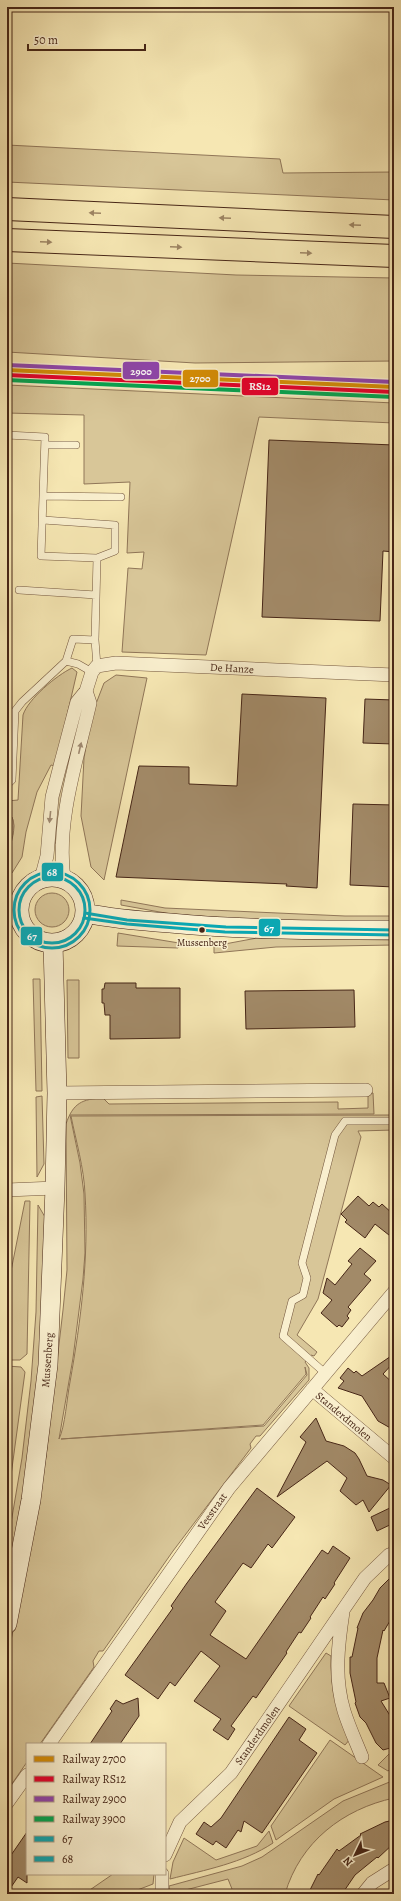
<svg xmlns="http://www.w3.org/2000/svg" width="401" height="1901" viewBox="0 0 401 1901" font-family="Alegreya,serif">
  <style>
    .green { fill: #d8c698; stroke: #907658; fill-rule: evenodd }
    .water { fill: #baa57e; stroke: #8c7255 }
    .building { fill: #a28a68; stroke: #472617 }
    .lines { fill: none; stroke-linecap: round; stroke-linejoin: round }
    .lane-casing { stroke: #73563e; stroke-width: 8 }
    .street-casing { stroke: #73563e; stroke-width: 14 }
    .secondary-casing { stroke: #472617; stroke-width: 20 }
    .highway-casing { stroke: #472617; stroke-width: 24 }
    .lane { stroke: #f9efce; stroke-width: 7 }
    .street { stroke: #f9efce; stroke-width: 13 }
    .secondary { stroke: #f9efce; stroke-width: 19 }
    .highway { stroke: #f6e7b3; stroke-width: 22 }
    .bus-1-casing { stroke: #f9efce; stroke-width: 6 }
    .bus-2-casing { stroke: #f9efce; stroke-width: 6 }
    .bus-1 { stroke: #0ba7b2; stroke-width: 3 }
    .bus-2 { stroke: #0ba7b2; stroke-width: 3 }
    .rail-1-casing { stroke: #f9efce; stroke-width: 7 }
    .rail-2-casing { stroke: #f9efce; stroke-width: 7 }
    .rail-3-casing { stroke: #f9efce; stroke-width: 7 }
    .rail-4-casing { stroke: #f9efce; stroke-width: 7 }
    .rail-1 { stroke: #d48c05; stroke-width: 4 }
    .rail-2 { stroke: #e4002b; stroke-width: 4 }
    .rail-3 { stroke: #8e44ad; stroke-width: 4 }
    .rail-4 { stroke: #00a651; stroke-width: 4 }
    .oneway { fill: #9e8665 }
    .oneway2 { fill: #a08a72 }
    .bus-dot { fill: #472617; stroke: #f9efce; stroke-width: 1.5 }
    .labels { text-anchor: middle; stroke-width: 3; stroke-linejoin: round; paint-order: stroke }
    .bus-label { font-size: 10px; fill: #472617; stroke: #f9efce }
    .street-label { font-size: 11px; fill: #472617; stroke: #f9efce }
    .line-badge { stroke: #f9efce; stroke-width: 1.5 }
    .badge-label { font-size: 11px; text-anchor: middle; font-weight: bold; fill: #fff }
  </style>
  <rect width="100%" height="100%" fill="#f6e7b3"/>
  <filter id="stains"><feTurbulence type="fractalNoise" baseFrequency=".005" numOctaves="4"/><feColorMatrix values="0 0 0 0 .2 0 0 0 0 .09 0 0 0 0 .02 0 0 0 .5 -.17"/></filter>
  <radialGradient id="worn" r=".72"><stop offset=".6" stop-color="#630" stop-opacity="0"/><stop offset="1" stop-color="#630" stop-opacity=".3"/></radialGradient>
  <path class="green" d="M7,145L280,159L283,173L394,172V200L7,182Z
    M7,263L236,275L394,278V361L195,363L7,352Z
    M7,385L394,403V423L259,417L206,655L122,652L128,568L142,569L144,552L127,553L130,482L84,484V415L7,413Z
    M72,668L77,672L56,763L55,766L51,765L37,792L26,832L22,857L12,873L7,876C7,869 6,861 7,854C10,842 17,829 12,817L7,816V801L18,800L23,715C28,699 57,675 72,668Z
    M116,675L147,678L104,880L91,867L81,816L84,758L92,714L104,683Z
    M82,699L87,701L57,843H52L54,815Z
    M35 910a17 17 0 1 1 34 0a17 17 0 1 1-34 0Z
    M121,900L165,908L345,916H394V922L268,921L171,914L121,905Z
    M118,933L179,943L178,948L117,946Z
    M257,938L394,940V945L276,947L214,953V946Z
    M33,979H40L42,1091H36Z
    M67,980H79V1058H68Z
    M372,1093H373L374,1114L70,1115L80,1163L84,1194L85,1253L83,1279L73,1358L59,1439C65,1427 67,1397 70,1382C81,1320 89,1257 85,1194C84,1168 76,1141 71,1116L394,1115V1130L358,1131L361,1137L318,1299L297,1335L317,1352L314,1356L311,1355L305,1362L309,1368V1380L260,1436H256L250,1444L251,1448L173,1551L103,1651H99L93,1661L94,1667L40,1744H27V1762L7,1791V1660L27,1562L46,1456L63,1310L67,1270L66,1124C73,1103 82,1099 103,1098L109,1104L338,1102V1109L368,1108V1096ZM305,1367L307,1375L264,1426L61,1439L263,1425L306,1374Z
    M42,1096L44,1164L37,1177L36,1097Z
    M25,1201H30L27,1354L20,1360H7V1291Z
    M38,1205L45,1217L40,1358L27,1470L7,1582V1547L22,1458L31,1381L36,1312Z
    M7,1366L21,1367L25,1372L7,1505Z
    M326,1653L331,1656C330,1686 336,1712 350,1739L345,1745L289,1706Z
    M330,1740L383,1777L334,1799L276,1840L271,1826Z
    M394,1749V1766L388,1771L378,1765Z
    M392,1781L394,1783V1798C343,1809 300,1842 285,1894H234L228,1879L170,1894L169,1886L242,1866L262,1857L343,1801Z
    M269,1831L273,1843C243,1863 205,1870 170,1879L173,1862L184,1838L216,1860L257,1846Z
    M113,1874H154L153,1884L127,1894H84Z"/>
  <path class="water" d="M7,816L12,817C17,827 11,844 7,855Z"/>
  <path class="building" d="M269,440L394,445V552L383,551L380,621L262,617Z
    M242,694L326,698L317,888L286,886L287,884L116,877L139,766L189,767V784L237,786Z
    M365,699L394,700V744L363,743Z
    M353,804L394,805V887L350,885Z
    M105,983H136V988H180V1038L110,1039V1015H105L104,1003H102V989H104Z
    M354,990L355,1027L246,1029L245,991Z
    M358,1196L369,1206L373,1202L379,1207L382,1204L394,1215V1239L375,1224L365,1238L345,1222L347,1220L341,1214Z
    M360,1248L376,1261L364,1274L371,1280L348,1307L351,1310L347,1316L349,1318L342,1327L339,1325L337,1327L321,1313L332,1300L323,1293L327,1278L335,1285L352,1264L348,1261Z
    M394,1354V1362L383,1374L394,1384V1430L378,1421L362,1396L338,1388L344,1381L340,1378L348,1368L354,1373L356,1371L362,1376Z
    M316,1418L326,1441L344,1446L355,1453L359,1459L367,1476L383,1480L391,1485L369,1512L363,1500L356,1505L340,1491L347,1478L327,1461L277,1497L306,1442L300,1437Z
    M257,1488L295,1517L272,1548L268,1544L251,1568L243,1563L215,1602L226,1611L210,1635L246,1659L322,1550L328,1554L333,1546L350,1558L334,1583L335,1584L325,1599L323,1597L310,1617L311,1618L301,1633L299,1632L286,1652L287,1653L256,1698L253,1696L231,1726L235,1729L228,1740L213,1730L221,1719L194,1701L220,1666L201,1651L175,1686L170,1682L158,1699L125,1675L173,1608L171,1606L187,1583Z
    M394,1506V1523L377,1531L371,1517Z
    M394,1574V1614L384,1631L383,1630L377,1658V1683H384L390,1698L381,1701L394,1722V1747L383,1750L376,1743L366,1723L360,1717L355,1703L356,1702L350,1673V1657H352L358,1628H357L363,1613L373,1600L380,1588Z
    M138,1698L139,1716L120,1744H90L112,1711L110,1709L116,1700L123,1704Z
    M289,1717L306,1729L299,1740L317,1753L262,1833L244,1821L241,1832L238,1830L226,1848L216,1841L213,1845L196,1834L204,1822L211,1827L221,1818Z
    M394,1820V1843L378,1858L377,1857L355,1875L342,1894H319L310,1890L318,1874L319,1875L337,1849L339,1851L361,1835L360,1834L385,1822Z
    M27,1832V1883L18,1877L7,1893V1861Z"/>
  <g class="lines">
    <defs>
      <path id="lane" d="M7,435L45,437L41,556L97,558L95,640L97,666
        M45,445H76
        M43,496L121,497
        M43,520L115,525V551L97,558
        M19,590L96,595
        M66,661L73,639L95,640
        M7,785L12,780L15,711L22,702L66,661L78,664L92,672
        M325,1373L283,1336L292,1301L303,1295L307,1278L302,1263L335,1135L345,1121H394"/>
      <path id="street" d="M41,879L47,856L52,797L60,766L77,702L86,691L92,672L97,666L116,663L394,675
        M64,879C56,821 77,760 90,703L86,691
        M57,1093L366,1090
        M7,1190L55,1188
        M312,1389L394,1458
        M343,1612C338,1645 334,1678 344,1711C349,1727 356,1742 362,1757
        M49,1744L229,1488L394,1292
        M7,1803L27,1775
        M165,1855L180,1822L231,1773L365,1578L389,1555L394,1553
        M162,1894V1874
        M363,1894L372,1883L394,1869"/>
      <path id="secondary" d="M19 910a33 33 0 1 1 66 0a33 33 0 1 1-66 0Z
        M85,913C113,919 141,921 170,923C244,930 319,930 394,930
        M7,1624L31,1500L48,1365L55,1188L57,1093L53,943"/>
      <path id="highway" d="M7,209L394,227
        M7,240L394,256"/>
    </defs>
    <use href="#lane" class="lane-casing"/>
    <use href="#street" class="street-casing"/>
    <use href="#secondary" class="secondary-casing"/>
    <use href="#highway" class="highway-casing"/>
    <use href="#lane" class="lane"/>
    <use href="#street" class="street"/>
    <use href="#secondary" class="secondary"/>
    <use href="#highway" class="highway"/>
    <defs>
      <path id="bus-1" d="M19 910a33 33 0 1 1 66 0a33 33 0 1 1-66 0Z
        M85,913L127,920L226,927L394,930"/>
      <path id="bus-2" d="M14 910a38 38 0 1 1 76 0a38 38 0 1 1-76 0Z
        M84,918L127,924L225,932L394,935"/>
    </defs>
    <use href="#bus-1" class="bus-1-casing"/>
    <use href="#bus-2" class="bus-2-casing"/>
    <use href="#bus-1" class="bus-1"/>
    <use href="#bus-2" class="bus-2"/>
    <defs>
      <path id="rail-1" d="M7,370L394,387"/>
      <path id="rail-2" d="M7,375L394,392"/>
      <path id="rail-3" d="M7,365L394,382"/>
      <path id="rail-4" d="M7,380L394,397"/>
    </defs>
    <use href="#rail-1" class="rail-1-casing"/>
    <use href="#rail-2" class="rail-2-casing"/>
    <use href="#rail-3" class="rail-3-casing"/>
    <use href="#rail-4" class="rail-4-casing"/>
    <use href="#rail-1" class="rail-1"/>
    <use href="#rail-2" class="rail-2"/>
    <use href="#rail-3" class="rail-3"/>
    <use href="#rail-4" class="rail-4"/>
  </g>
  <defs><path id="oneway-solid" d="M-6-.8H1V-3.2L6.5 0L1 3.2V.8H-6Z"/></defs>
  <g class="oneway">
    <use href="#oneway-solid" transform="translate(95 213) rotate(-178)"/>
    <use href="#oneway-solid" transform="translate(225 218) rotate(-178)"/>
    <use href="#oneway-solid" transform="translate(355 225) rotate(-177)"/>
    <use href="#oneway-solid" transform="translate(46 242) rotate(3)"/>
    <use href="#oneway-solid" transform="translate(176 247) rotate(3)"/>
    <use href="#oneway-solid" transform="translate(306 253) rotate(2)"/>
  </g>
  <g class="oneway2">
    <use href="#oneway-solid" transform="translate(80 748) rotate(-77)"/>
    <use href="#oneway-solid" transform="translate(50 817) rotate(96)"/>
  </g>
  <circle class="bus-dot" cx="202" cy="930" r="3.5"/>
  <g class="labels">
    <g class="bus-label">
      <text x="202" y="946">Mussenberg</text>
    </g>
    <g class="street-label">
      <text transform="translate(232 668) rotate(3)" y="4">De Hanze</text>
      <text transform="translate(47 1360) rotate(-86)" y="4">Mussenberg</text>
      <text transform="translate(344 1416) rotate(40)" y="4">Standerdmolen</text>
      <text transform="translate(212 1511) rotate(-55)" y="4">Veestraat</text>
      <text transform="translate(257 1735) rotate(-55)" y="4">Standerdmolen</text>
    </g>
  </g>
  <g class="line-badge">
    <rect x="122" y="361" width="38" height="19" rx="4" fill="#8e44ad"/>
    <rect x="182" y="369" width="37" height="19" rx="4" fill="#d48c05"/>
    <rect x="241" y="377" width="38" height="19" rx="4" fill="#e4002b"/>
    <rect x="41" y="862" width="23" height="20" rx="4" fill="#0ba7b2"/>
    <rect x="258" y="918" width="23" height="19" rx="4" fill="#0ba7b2"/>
    <rect x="20" y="926" width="23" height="20" rx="4" fill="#0ba7b2"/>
  </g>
  <g class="badge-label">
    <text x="141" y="375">2900</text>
    <text x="200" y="382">2700</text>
    <text x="260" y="390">RS12</text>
    <text x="52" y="876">68</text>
    <text x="269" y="932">67</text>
    <text x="32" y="940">67</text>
  </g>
  <rect width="401" height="1901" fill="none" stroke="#f6e7b3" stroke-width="24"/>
  <rect x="8" y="8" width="385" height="1885" fill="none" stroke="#472617" stroke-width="2"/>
  <rect x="12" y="12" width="377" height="1877" fill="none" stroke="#472617"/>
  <rect x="26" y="1743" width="140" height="132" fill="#f9efce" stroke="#b29f85"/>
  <rect x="34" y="1756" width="20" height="6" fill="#d48c05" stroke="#b29f85"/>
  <text x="62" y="1763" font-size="12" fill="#472617">Railway 2700</text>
  <rect x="34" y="1776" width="20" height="6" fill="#e4002b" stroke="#b29f85"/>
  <text x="62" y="1783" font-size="12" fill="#472617">Railway RS12</text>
  <rect x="34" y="1796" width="20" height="6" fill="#8e44ad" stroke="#b29f85"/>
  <text x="62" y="1803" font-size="12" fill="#472617">Railway 2900</text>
  <rect x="34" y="1816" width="20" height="6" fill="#00a651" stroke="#b29f85"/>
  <text x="62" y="1823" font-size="12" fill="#472617">Railway 3900</text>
  <rect x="34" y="1836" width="20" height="6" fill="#0ba7b2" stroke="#b29f85"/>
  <text x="62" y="1843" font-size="12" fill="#472617">67</text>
  <rect x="34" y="1856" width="20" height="6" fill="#0ba7b2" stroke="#b29f85"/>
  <text x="62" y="1863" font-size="12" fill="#472617">68</text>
  <g transform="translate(355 1855) rotate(227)" stroke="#f9efce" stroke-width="3" paint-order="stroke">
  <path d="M0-3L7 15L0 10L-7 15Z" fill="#472617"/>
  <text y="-6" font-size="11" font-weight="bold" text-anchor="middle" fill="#472617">N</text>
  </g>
  <path d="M28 44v6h117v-6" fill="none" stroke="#472617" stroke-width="2"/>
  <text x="34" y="44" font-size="12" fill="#472617" stroke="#f9efce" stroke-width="3" paint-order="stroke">50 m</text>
  <rect width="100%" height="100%" filter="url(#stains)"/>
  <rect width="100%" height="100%" fill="url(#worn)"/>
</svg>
